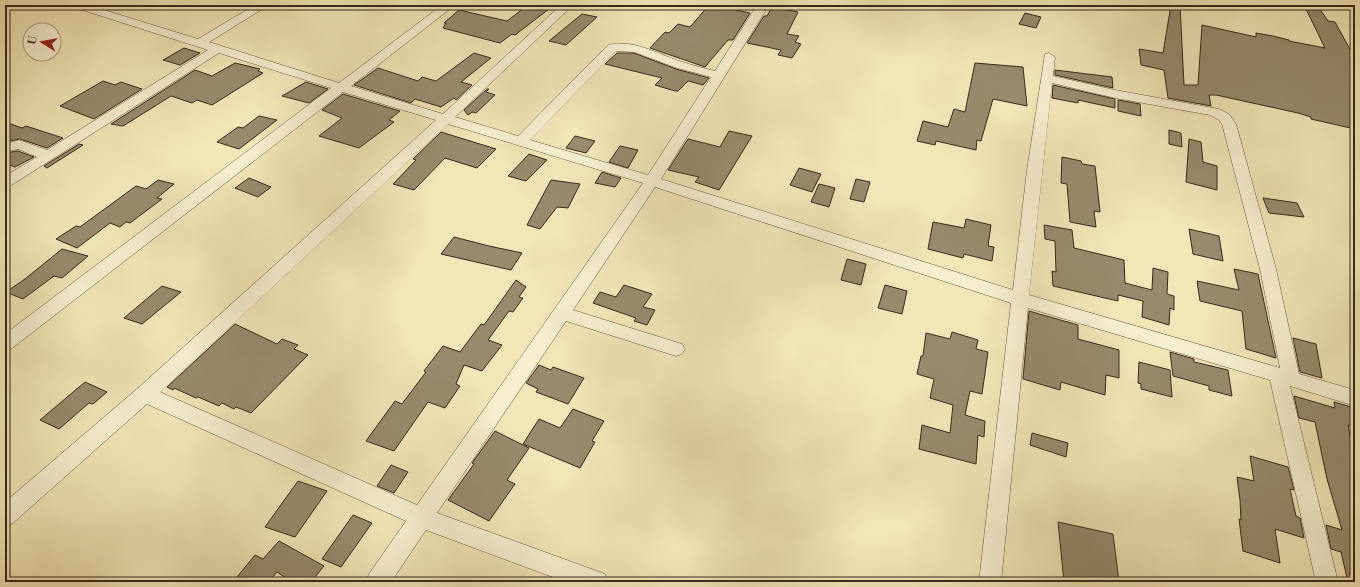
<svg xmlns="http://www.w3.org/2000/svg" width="1360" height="587" viewBox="0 0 1360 587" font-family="'Libre Bodoni',serif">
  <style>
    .building { fill: #988a6d; stroke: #37281d }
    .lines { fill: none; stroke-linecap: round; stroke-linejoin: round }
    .minor-casing { stroke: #665743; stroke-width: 1 }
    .minor { fill: #f7eed0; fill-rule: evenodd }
  </style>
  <rect width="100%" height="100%" fill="#f2e5b6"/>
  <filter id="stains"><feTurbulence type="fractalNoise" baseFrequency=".005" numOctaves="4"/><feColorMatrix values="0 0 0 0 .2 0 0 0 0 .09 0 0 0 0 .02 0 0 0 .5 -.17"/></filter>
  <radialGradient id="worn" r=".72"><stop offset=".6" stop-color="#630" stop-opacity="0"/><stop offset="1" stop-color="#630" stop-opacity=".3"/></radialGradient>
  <path class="building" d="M528,5L549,9L515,35L512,34L500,43L443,28L446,23H444L459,10L507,21Z
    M709,5H740L736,10L750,13L733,40H728L705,67L650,48L665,32L669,33L678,24L690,27Z
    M1171,5H1180L1184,85H1198L1202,25L1256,37V33L1273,36L1289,40V41L1325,48L1304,5H1317L1328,21L1335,22L1352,53L1355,54V129L1311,119V117L1298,113L1216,95H1209L1211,106L1168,98L1164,70L1141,65L1139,49L1163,53Z
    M772,7L798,12L787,34L799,36L795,42L801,44L792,58L778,55L781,50L747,43L764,16H767Z
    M1025,13L1041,17L1036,28L1019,24Z
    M582,14L597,17L566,45L549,41Z
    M184,48L200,53L180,65L163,60Z
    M474,53L491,58L461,82L472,85L456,100L454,98L441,107L415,99L411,103L354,85L378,68L418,81L422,77L436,81Z
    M617,53H634L676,69L709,78L703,85L688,81L678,91H675L655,85L662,78L605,64Z
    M235,63L260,69L258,71L263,73L212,105L197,100L192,103L171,96L123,126L111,124L195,70L212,76Z
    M975,63L1023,67L1027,106L993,99L981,141L977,140L976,150L936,141L935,145L917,141L923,121L948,127L954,109L965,112Z
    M1055,70L1112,77L1113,88L1055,75Z
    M103,81L115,85L121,82L142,89L94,119L60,106Z
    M306,82L328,89L309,103L282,96Z
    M1053,85L1115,99V108L1078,100V103L1052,98Z
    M487,89H489L486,92L495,95L476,113L472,112L468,115L464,110Z
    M343,94L400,111L389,120L394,122L359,148L319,136L342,118L322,110Z
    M1118,100L1140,104L1141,116L1118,111Z
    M259,116L277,120L239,149L217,142L238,127L243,128Z
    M5,122L22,128L26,126L63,138L47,148L20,139L5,142Z
    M1169,130L1181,133L1182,147L1169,144Z
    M729,131L752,136L719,190L695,182L699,177L668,170L688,139L720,147Z
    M441,132L496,149L477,168L445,158L414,190L393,184L416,160L413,159Z
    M575,136L595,141L586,153L566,148Z
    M1189,139L1201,142L1203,162L1217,166V190L1186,182Z
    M79,144L83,145L47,168L44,166Z
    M620,146L638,150L628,168L609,162Z
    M18,151L34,157L15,167L5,163V153Z
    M529,154L547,160L526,181L508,176Z
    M1062,157L1081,161L1082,164L1095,166L1100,212L1094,211L1096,227L1070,222L1067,184L1061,183Z
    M799,168L821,174L812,192L790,185Z
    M602,172L621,178L615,187L595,183Z
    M249,178L271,187L258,197L235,188Z
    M856,179L870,182L864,202L850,199Z
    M158,180L174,184L157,198L162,199L130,223L126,222L120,227L110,223L77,248L56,239L76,226L80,227L136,186L146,189Z
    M551,180L580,184L568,208L557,207L540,229L527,225Z
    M819,184L835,188L829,207L811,202Z
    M1263,198L1297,203L1304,217L1269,213Z
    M966,219L991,225L988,246L994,247L992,261L964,254L963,258L928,249L933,222L964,228Z
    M1044,225L1072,230L1074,248L1124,260L1125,283L1152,290L1153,268L1168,272L1167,294L1174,296V310L1170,308L1169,325L1142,317L1143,301L1118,295V301L1053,286L1052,271L1056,272L1055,241L1045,239Z
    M1189,229L1219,236L1223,261L1193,254Z
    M454,237L489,246L522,253L511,270L441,254Z
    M62,249L88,256L62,278L54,276L23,299L6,292L25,279Z
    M847,259L866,264L861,285L841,280Z
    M1234,269L1258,274L1276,358L1246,349L1242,311L1200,301L1197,281L1239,290Z
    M516,280L526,287L519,297L523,298L513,312L509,311L488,340L502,345L482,371L464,365L456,384L460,386L445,408L428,402L394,451L366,441L395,401L402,404L426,372L424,371L443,346L460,352L481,324L484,325Z
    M624,285L652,294L643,307L655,310L647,325L634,321L636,318L593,303L600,292L616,297Z
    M885,285L907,291L902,314L878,308Z
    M162,286L181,292L142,324L124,318Z
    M1029,311L1078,325V339L1119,350V378L1106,375L1105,395L1061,382L1060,390L1023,379Z
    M235,324L277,344L282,339L298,345L294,349L308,355L251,413L236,407L234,409L222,403L219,406L198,397L196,398L174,388L173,390L167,387Z
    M952,332L978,340L976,349L988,352L982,394L970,391L965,415L985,421L984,437L978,435L976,464L919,449L922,425L950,433L953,405L930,398L934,379L917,374L921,356H923L926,333L950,339Z
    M1293,338L1316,344L1322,378L1300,372Z
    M1170,352L1194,359V362L1228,370L1232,396L1209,390V386L1173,376Z
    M1139,362L1170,370L1172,397L1141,389V384L1138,383Z
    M539,365L551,370L553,367L584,378L568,404L536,392L538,389L526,383Z
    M85,382L107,392L93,404L89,403L59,429L40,420Z
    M1294,396L1335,408L1334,402L1355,408V427L1348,425L1355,459V582H1348L1341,552L1331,549L1326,525L1342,530L1327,479L1315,422L1299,418Z
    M573,409L604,421L592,441L595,442L580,468L523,444L539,419L560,428Z
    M495,431L529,448L507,480L515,484L489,521L448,500L474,464L472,463Z
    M1032,433L1068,443L1066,457L1030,445Z
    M1250,456L1288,467L1294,490L1290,489L1296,516L1300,518L1304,538L1275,529L1280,563L1243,551L1239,519L1241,520L1240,500L1237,477L1254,481Z
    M391,465L408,472L394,493L377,486Z
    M298,481L327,491L295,537L265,527Z
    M353,515L372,523L341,567L322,559Z
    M1058,522L1113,534L1119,582H1064Z
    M279,541L324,566L311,582H292L277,572L269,582H246L237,577L255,555L263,559Z"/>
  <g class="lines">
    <defs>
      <path id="minor" d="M71,5H88L198,39L255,5H269L209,42L339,83L442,5H455L351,86L443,114L561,5H573L455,117L518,136L608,45C633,39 656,53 679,61C691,65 703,68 715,71L757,5H769L661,179L1013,290L1027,170L1045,54L1049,53L1055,57L1053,76L1115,90L1219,109L1229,114L1236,124L1276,269L1299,374L1355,390V406L1290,386L1338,582H1316L1270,380L1028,308L1001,582H979L1011,303L655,187L573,310L682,344L685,349L682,354L676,356L566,321L437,513L597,571L605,574L608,582H566L426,530L391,582H366L369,574L406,521L147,404L13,523L5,526V502L138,388L436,120L343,92L11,349L5,351V334L331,88L219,53L10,186L5,188V176L37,157L18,149L5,152V144L19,140L47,150L208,50L73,7ZM616,51L634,52L677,68L711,77L648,175L530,140ZM1052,83L1115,98L1210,115L1219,120L1222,124L1260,269L1280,368L1029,295ZM448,124L643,183L417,505L160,392Z"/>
    </defs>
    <use href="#minor" class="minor-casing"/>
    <use href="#minor" class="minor"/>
  </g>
  <rect width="1360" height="587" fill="none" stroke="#f2e5b6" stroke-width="20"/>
  <rect x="6" y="6" width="1348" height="575" fill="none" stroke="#37281d" stroke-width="2"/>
  <rect x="10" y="10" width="1340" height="567" fill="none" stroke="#37281d"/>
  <g transform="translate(42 42) rotate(281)"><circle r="19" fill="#f7eed0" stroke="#aa9f88"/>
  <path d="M0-3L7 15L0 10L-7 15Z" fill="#8f2418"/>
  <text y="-6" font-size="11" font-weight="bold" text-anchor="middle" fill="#37281d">U</text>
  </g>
  <rect width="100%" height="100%" filter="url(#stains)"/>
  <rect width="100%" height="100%" fill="url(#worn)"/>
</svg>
